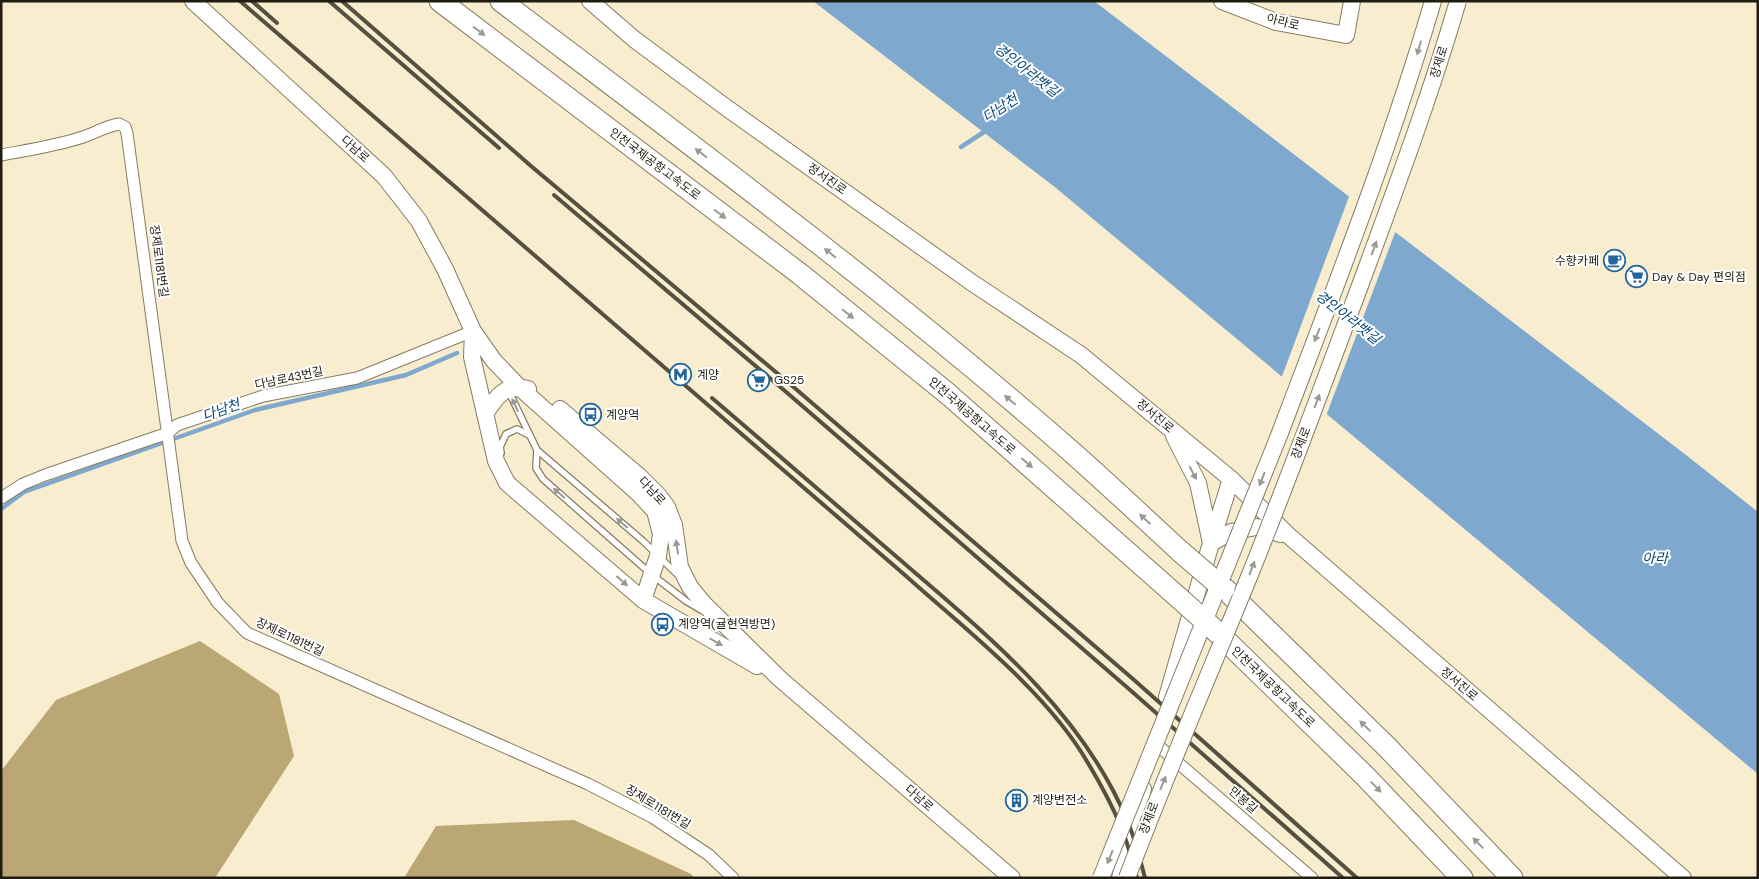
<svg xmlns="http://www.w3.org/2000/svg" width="1759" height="879" viewBox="0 0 1759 879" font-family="'DM Sans','Noto Sans KR',sans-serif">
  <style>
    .forest { fill: #bba774 }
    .water { fill: #7fa8cf }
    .pier { fill: #f8edcf }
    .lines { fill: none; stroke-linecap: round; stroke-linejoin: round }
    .stream { stroke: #7fa8cf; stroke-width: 4.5 }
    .lane-casing { stroke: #867c61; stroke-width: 8 }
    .street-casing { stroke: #867c61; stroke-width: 13 }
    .secondary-casing { stroke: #867c61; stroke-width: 18 }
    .highway-casing { stroke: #867c61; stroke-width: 23 }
    .lane { stroke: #fff; stroke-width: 5.5 }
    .street { stroke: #fff; stroke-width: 11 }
    .secondary { stroke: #fff; stroke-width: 16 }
    .highway { stroke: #fff; stroke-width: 21 }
    .rail { stroke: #565040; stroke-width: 4 }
    .secondary-bridge-casing { stroke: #867c61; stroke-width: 18; stroke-linecap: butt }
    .highway-bridge-casing { stroke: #867c61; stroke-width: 23; stroke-linecap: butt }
    .secondary-bridge { stroke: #fff; stroke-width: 16 }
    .highway-bridge { stroke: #fff; stroke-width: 21 }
    .oneway { fill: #9b9994 }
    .labels { text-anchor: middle; stroke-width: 4; stroke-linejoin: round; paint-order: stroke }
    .street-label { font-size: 12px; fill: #201c11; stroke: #fff }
    .poi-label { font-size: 12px; fill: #201c11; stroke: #fff; text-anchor: start }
    .water-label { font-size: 14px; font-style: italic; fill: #04497a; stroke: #fff }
  </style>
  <rect width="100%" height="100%" fill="#f8edcf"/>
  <path class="forest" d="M200,641L279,694L294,756L215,878H1V771L56,700Z
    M574,820L691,874L694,878H404L436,826Z"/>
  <path class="water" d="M813,1H1094L1686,455L1758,512V774L1056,188Z"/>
  <path class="pier" d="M1350,194L1396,230L1326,416L1281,379Z"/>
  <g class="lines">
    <path class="stream" d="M961,147L987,130
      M1,509L24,492L255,410L406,375L457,353"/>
    <defs>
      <path id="lane" d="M509,392L537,450L643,541L678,575
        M537,450L536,468L543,479L651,574L686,601L701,610
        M501,453L500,447L506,434L517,429L529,435"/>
      <path id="street" d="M1,155C28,150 56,146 83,137C95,133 106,126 119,124L125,127L127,133L182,541L191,563L218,603L247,633L588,784L652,817L709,855L733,878
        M1,498L23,484L45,475L168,433L177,425L263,396L357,378L473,331
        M1155,743L1312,878"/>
      <path id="secondary" d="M193,1L384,176L419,221L445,269L473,331L494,361L519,387L638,493L655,511L661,534L658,556L643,600
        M590,1L634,39L724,106L971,282L1081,355L1231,479L1288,535L1683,878
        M1222,1L1276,22L1346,35L1352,1
        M473,331L472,357L496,461L507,483L643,600L757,666
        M560,409L639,476L659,496L667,507L674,525L680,567L690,587L704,604L780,679L1012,878
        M485,414C496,397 505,383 528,389
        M1280,433C1334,290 1390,148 1433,1
        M1174,436L1198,483L1211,543L1231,532L1256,527L1281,534
        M1167,697L1211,543L1231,479
        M1120,878L1143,789"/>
      <path id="highway" d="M440,1L800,274L948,394L1170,590
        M501,1C695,148 891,293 1074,454C1110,486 1145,519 1181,552
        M1225,589L1387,747L1512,878
        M1216,631L1365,776L1462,878"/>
    </defs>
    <use href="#lane" class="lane-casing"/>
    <use href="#street" class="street-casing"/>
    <use href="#secondary" class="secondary-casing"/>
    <use href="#highway" class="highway-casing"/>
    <use href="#lane" class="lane"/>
    <use href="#street" class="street"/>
    <use href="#secondary" class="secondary"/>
    <use href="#highway" class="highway"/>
    <path class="rail" d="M240,1L906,576C966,630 1047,692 1088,763C1100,783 1112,805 1121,827C1128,843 1132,861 1137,878
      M252,1L277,23
      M329,1L499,148
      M342,1L531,166L790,384L1133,679L1357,878
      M554,195L785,391L1129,689L1343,878
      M712,398C774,451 836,505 898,558C986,634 1081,710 1127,820C1135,838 1140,859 1145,878"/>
    <defs>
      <path id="secondary-bridge" d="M1101,878L1280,433
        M1127,878C1165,777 1208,677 1249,577C1291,473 1329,369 1368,264C1400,177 1432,90 1458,1"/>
      <path id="highway-bridge" d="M1181,552L1224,589
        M1170,590L1216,631"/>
    </defs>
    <use href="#secondary-bridge" class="secondary-bridge-casing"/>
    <use href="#highway-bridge" class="highway-bridge-casing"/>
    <use href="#secondary-bridge" class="secondary-bridge"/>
    <use href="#highway-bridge" class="highway-bridge"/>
  </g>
  <defs><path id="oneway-solid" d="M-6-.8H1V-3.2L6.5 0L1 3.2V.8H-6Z" transform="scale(1.25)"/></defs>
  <g class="oneway">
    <use href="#oneway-solid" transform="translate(479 31) rotate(37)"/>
    <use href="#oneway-solid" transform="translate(1419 48) rotate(106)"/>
    <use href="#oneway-solid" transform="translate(701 153) rotate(-143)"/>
    <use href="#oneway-solid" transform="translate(720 214) rotate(37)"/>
    <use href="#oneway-solid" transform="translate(1374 248) rotate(-70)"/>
    <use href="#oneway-solid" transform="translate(830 253) rotate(-141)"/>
    <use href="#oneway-solid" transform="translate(848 314) rotate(39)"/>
    <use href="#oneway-solid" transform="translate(1317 335) rotate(111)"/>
    <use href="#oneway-solid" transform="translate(1010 400) rotate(-140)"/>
    <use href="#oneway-solid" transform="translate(1317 401) rotate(-69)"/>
    <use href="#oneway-solid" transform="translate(515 405) rotate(-115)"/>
    <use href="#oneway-solid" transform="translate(1027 463) rotate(41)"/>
    <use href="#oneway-solid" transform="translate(1193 473) rotate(63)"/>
    <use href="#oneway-solid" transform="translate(1262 479) rotate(112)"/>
    <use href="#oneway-solid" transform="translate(559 493) rotate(-139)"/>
    <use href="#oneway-solid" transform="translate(1145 519) rotate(-137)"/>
    <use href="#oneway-solid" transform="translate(622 523) rotate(-139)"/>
    <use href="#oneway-solid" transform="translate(677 547) rotate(-99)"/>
    <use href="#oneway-solid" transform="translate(1252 568) rotate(-69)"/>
    <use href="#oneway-solid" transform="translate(622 581) rotate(41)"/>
    <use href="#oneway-solid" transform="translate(716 642) rotate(30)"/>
    <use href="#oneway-solid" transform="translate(1365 726) rotate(-136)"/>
    <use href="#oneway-solid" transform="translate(1163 783) rotate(-68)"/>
    <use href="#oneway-solid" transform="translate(1376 787) rotate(46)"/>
    <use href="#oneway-solid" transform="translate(1478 843) rotate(-134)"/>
    <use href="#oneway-solid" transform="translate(1110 857) rotate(112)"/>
  </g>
  <defs>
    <symbol id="cafe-ring" viewBox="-11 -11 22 22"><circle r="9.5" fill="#fff" stroke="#24669b" stroke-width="1.5"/><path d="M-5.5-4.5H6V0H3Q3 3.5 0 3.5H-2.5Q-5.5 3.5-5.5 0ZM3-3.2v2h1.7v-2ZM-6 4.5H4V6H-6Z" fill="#24669b"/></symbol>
    <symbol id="supermarket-ring" viewBox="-11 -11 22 22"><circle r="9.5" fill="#fff" stroke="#24669b" stroke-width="1.5"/><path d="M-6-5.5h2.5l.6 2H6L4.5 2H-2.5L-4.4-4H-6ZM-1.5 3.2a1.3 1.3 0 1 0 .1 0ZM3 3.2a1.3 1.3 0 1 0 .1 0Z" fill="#24669b"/></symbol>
    <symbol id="metro-ring" viewBox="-11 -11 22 22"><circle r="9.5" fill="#fff" stroke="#24669b" stroke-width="1.5"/><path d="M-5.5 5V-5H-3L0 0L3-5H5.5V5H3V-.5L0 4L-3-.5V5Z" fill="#24669b"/></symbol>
    <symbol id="bus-ring" viewBox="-11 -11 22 22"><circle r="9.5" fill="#fff" stroke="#24669b" stroke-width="1.5"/><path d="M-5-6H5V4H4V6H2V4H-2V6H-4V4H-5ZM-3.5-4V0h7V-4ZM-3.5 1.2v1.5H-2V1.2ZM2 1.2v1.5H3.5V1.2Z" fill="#24669b"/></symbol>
    <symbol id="building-ring" viewBox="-11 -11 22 22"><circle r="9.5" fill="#fff" stroke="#24669b" stroke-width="1.5"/><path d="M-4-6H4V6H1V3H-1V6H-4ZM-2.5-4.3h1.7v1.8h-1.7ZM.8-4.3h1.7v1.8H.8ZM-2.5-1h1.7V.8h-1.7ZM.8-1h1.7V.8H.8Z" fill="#24669b"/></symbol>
  </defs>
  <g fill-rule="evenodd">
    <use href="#cafe-ring" x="1602" y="248" width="25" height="25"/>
    <use href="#supermarket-ring" x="1624" y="264" width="25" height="25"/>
    <use href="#metro-ring" x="668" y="362" width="25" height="25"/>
    <use href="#supermarket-ring" x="746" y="368" width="25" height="25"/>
    <use href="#bus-ring" x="578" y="402" width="25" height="25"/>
    <use href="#bus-ring" x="650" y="612" width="25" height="25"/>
    <use href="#building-ring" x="1004" y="788" width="25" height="25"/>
  </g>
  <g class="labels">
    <g class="street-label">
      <text transform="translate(1283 22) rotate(14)" y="4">아라로</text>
      <text transform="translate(1439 62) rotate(-73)" y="4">장제로</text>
      <text transform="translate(355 149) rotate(42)" y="4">다남로</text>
      <text transform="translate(655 164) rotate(37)" y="4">인천국제공항고속도로</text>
      <text transform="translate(827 179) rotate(35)" y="4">정서진로</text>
      <text transform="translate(159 261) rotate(82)" y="4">장제로1181번길</text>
      <text transform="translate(289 378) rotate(-12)" y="4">다남로43번길</text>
      <text transform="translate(972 416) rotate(41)" y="4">인천국제공항고속도로</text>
      <text transform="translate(1155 416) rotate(40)" y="4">정서진로</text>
      <text transform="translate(1301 443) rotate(-69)" y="4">장제로</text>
      <text transform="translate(652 491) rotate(47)" y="4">다남로</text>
      <text transform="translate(290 637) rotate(25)" y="4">장제로1181번길</text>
      <text transform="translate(1459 684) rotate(40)" y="4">정서진로</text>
      <text transform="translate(1273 687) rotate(44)" y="4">인천국제공항고속도로</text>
      <text transform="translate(919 798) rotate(41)" y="4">다남로</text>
      <text transform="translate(1243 800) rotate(41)" y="4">만봉길</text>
      <text transform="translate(658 807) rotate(31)" y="4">장제로1181번길</text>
      <text transform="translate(1149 818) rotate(-69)" y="4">장제로</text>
    </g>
    <g class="poi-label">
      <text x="1599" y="265" text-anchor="end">수향카페</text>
      <text x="1652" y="281">Day &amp; Day 편의점</text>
      <text x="697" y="379">계양</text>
      <text x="774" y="384">GS25</text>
      <text x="606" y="419">계양역</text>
      <text x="678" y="628">계양역(귤현역방면)</text>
      <text x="1032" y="804">계양변전소</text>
    </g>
    <g class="water-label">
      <text transform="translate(1027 70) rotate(38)" y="5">경인아라뱃길</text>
      <text transform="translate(1000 108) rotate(-33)" y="5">다남천</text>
      <text transform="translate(1348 317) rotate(38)" y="5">경인아라뱃길</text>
      <text transform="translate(221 410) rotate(-20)" y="5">다남천</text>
      <text x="1655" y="563">아라</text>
    </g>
  </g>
  <rect width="1759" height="879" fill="none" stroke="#201c11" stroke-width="5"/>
</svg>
